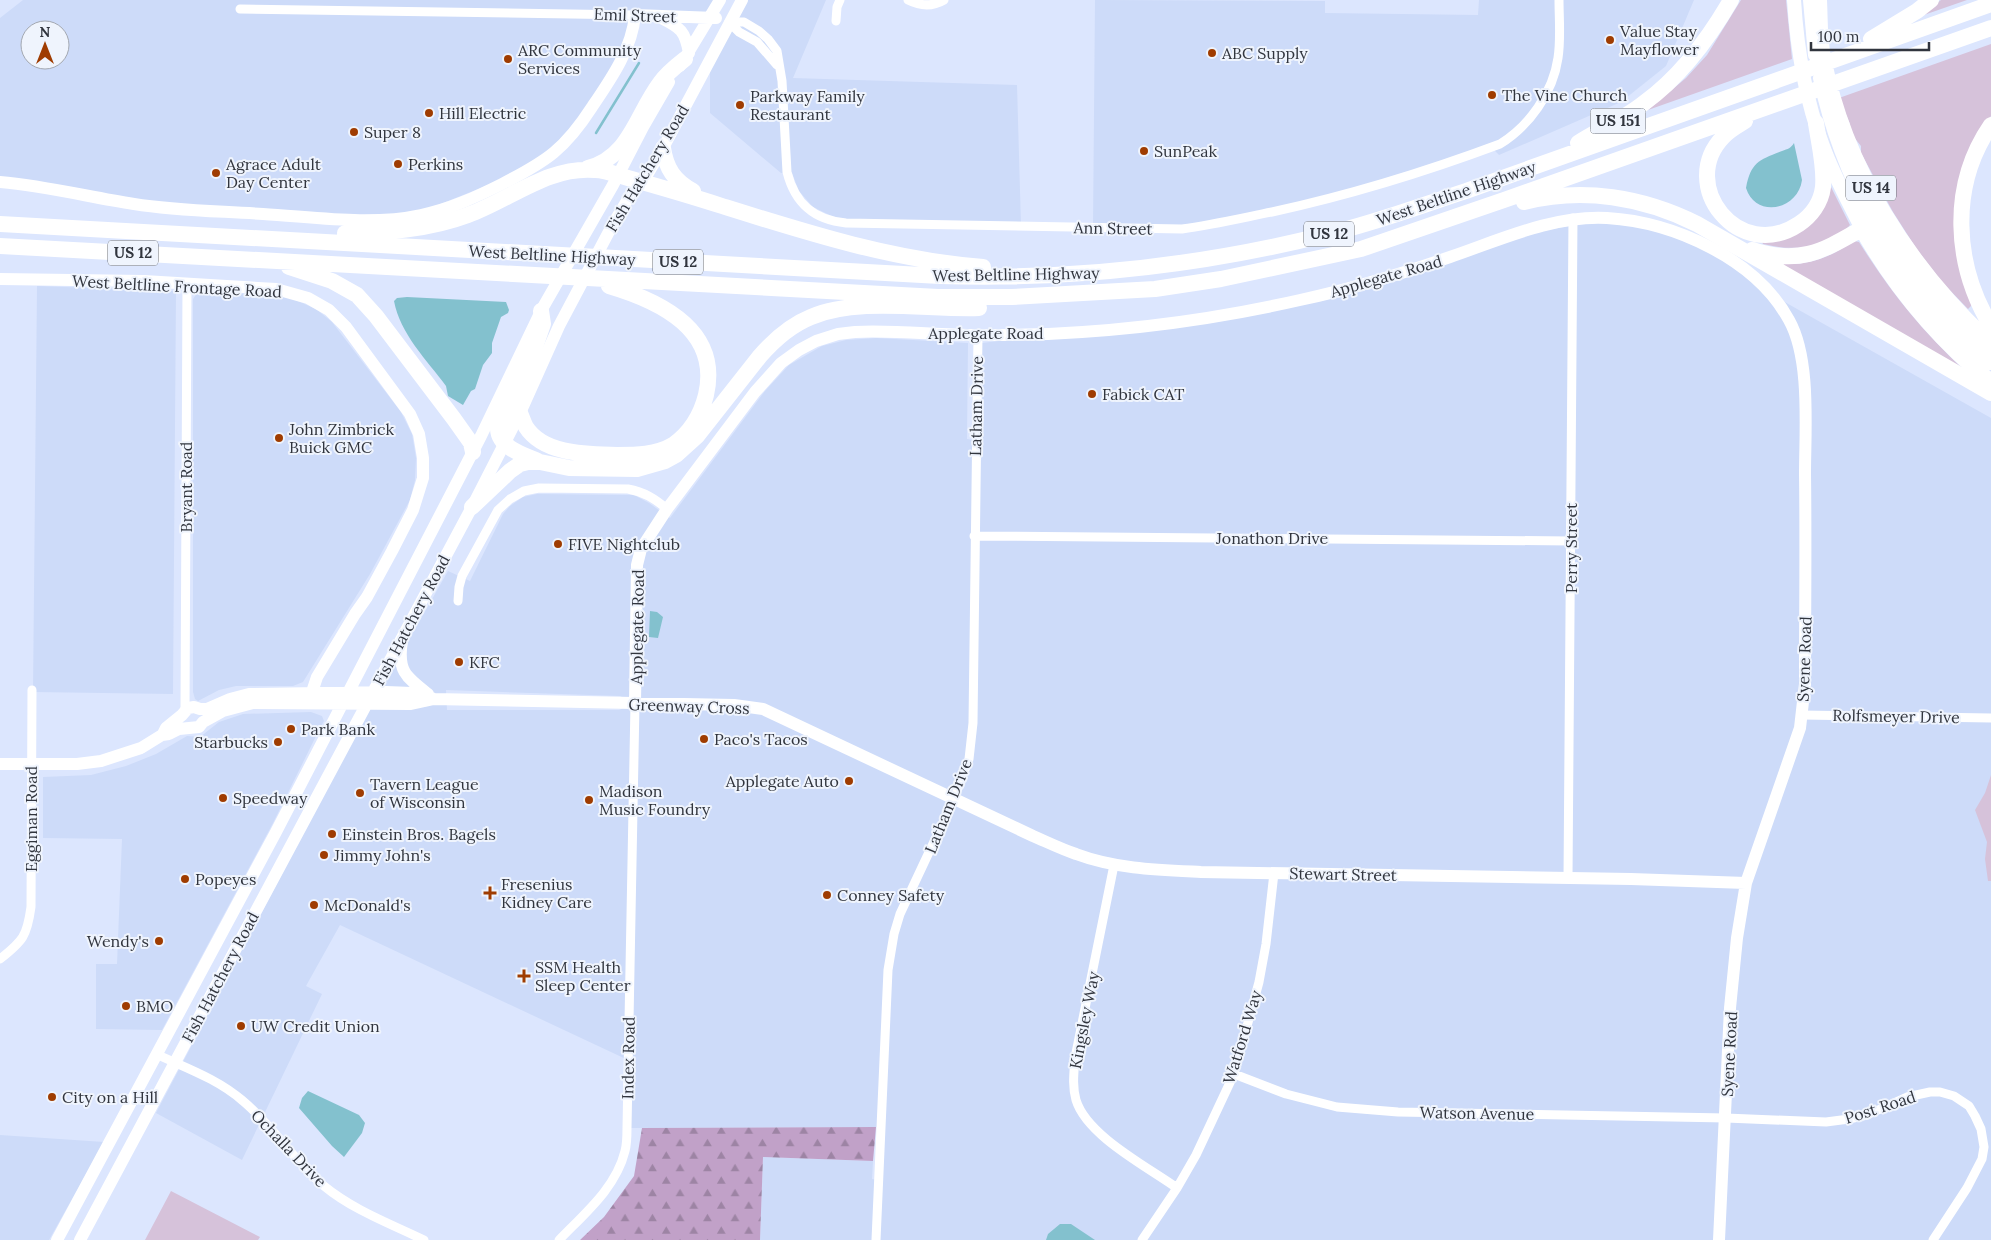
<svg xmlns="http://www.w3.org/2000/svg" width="1991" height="1240" viewBox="0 0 1991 1240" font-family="Lora,serif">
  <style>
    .built { fill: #cddbf9; fill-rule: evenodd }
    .green { fill: #d6c2da }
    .forest { fill: url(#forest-firs) }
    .water { fill: #83c1ce }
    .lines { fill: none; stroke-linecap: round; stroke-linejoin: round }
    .stream { stroke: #83c1ce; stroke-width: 2.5 }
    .street { stroke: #fff; stroke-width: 9 }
    .secondary { stroke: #fff; stroke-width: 12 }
    .primary { stroke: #fff; stroke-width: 14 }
    .highway { stroke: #fff; stroke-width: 16 }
    .poi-dot { fill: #9f3c01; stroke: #eff4fd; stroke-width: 2 }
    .labels { text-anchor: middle; stroke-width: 4; stroke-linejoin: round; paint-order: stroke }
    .shield { fill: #eff4fd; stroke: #6a6e77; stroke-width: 1 }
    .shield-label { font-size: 15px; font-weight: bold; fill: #31353e }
    .street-label { font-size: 16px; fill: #31353e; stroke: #eff4fd }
    .poi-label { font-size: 16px; fill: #31353e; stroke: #eff4fd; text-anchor: start }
  </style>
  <defs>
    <pattern id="forest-firs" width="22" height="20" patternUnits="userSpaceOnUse" patternTransform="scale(1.25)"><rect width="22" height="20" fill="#c1a1c8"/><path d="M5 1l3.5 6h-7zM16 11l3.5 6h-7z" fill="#9d84a4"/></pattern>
  </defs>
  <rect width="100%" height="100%" fill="#dce6fe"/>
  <path class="built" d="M23,0H720L710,17L635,15L601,94L536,166L408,217L159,207L0,182V18ZM30,30H60V60H30Z
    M742,0H826L793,78L1017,85L1021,226L846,223L813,207L799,191L792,173H781L710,113V57Z
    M1095,0L1325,1V13L1478,15L1479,0H1694L1666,66L1621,102L1499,155L1491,147L1365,189L1202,227H1093Z
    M1609,218L1706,245L1772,295L1991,418V1240H760L763,1157L873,1161L872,1179L878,1180L881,1127L627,1128L628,1060L340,925L306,986L322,994L242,1160L156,1113L364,719L448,571L470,581L503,514L510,506L523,497L537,494L634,495L649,503L670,518L765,391L789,365L822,346L846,340L876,338L968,343L967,439L981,441L982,343L1075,332L1301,300L1507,238ZM446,690L620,696L634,703L619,710H447Z
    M37,286L176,291L173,694L33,692Z
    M198,292L274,295L291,298L316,309L332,322L401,412L412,434L416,458L415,480L410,500L370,574L303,682L293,686H236L219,690L198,701L195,699L193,692V299Z
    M311,712L322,716L324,721L320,728L273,823L162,1030L96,1029V964H117L122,839L43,838V777L91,775L126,766L156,754L187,736L200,737L219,722L243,714Z
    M0,1135L104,1142L49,1240H0Z"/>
  <path class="green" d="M1741,0H1786L1792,59L1648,110L1686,78L1707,55Z
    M1941,0H1967L1921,16Z
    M1991,44V116L1981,130L1964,167L1971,306L1968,309L1941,281L1916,248L1893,212L1861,153V146L1848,130L1850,124L1839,98Z
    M1830,185L1850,225C1846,230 1840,233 1835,237C1812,250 1787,250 1763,244L1761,240H1776Z
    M1854,241L1859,242C1889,290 1922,331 1964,370L1781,267L1784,264C1812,265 1832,256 1854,241Z
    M1991,775V881H1988L1985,859L1987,842L1975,810L1985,793Z
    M171,1191L260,1237L258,1240H145Z"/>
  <path class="forest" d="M876,1127L873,1161L763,1157L760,1240H580L604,1217L634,1176L642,1128Z"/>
  <path class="water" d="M1794,143L1802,180C1798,210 1756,219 1746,188C1751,162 1759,160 1782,151C1788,149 1791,148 1794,143Z
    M407,297L506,302L509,310L508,313L501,317L492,343V353L483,365L475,389L471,391L463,405L448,396L446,386C427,360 400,334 394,301L397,298Z
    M650,611L657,612L663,617L658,638L649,637Z
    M308,1091L359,1115L365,1123L362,1133L344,1157L332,1146L299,1108L302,1098Z
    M1060,1224H1071L1095,1240H1046L1048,1234Z"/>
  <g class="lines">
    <path class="stream" d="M596,133L639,63"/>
    <path class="street" d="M908,0C920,6 932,7 944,0
      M240,9L635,15
      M836,21L837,7L840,0
      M729,22H744L759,31L768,39L777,51L782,81L787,172C795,204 814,220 846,223L1182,229C1212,225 1242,218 1272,212C1350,195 1425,172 1500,144C1529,126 1553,93 1558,58C1561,39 1559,19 1559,0
      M729,22L739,32L757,42L777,65
      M974,536L1570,541
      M458,601L459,587L462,576L498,510L510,499L524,491L539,488L628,489C644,492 654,498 667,509
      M185,710L187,284
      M1802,715L1991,718
      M1114,865L1075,1058C1074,1072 1072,1086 1076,1100C1087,1136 1148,1167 1177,1188
      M1568,878L1573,218
      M0,959C23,941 27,936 31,907L32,690
      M156,1054C186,1068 218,1079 243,1101C273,1126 294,1161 324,1186C353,1210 391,1224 424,1240
      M1234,1074L1286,1094L1337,1107L1398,1112L1726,1118L1826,1122L1849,1119L1867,1115L1907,1097L1930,1092H1940L1954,1096L1969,1106L1975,1116L1981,1129L1984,1147L1982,1159L1967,1188L1933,1240
      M559,1240C584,1214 616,1188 625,1151C627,1144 627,1136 627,1128L635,703
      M876,1240L888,970L894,934L900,914L954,799L969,759L973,723L978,335
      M1142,1240L1177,1188L1196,1155L1234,1074L1259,982L1266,944L1274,873"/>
    <path class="secondary" d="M661,18C681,28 685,31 689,53
      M680,66L720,0
      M0,182C46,186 89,197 134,204C177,211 220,211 263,214C314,217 370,226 421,215C450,209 476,197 502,184C547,161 565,149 592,107C611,79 632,49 635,15L716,18
      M0,279L144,281L276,289L308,298L329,310L346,327L410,414L419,434L423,458V478L413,510L392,551L367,597L355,614L317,677L312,692
      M402,641C397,671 406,677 428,694
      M635,703L637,565L641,549L667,509L755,392L781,363L799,350L816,341L838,334L855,332C895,330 936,335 977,335C1085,336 1194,324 1300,300C1351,289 1401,274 1450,257C1500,240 1553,215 1607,218C1674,222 1756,259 1789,320C1811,359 1805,430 1805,474C1806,544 1805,614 1805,684L1800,728L1746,883L1737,938L1730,1008L1719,1240
      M163,734L166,728L182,715L188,708L194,707L200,709H207L230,699L249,694L386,692L412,693L432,698
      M0,764H77L101,761L141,748L162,735L169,734L179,729L199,727L203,722L223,711L253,703L411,704L434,699L734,705L763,709L1033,836C1047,842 1061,849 1076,854C1116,869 1159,870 1201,872L1631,879L1746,883
      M57,1240L276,832L481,436L542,309L613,185L643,127L669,82
      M80,1240L472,507L520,413L559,326L613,224L631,194L647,175L663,148L742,0"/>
    <path class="primary" d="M1794,0C1797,48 1806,101 1823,146C1833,174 1848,201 1862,229
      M1810,0L1815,55
      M1820,78C1831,130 1849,176 1874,222"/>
    <path class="highway" d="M1819,0C1820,19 1819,38 1823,57C1844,168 1909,268 1991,344
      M1871,39L1917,11L1931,0
      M1745,121C1737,126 1729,130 1723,137C1677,185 1739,264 1799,224C1811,216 1821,203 1823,187C1825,167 1819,144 1816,123
      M1991,125C1949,186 1954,265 1991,326
      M1578,143C1600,129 1624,119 1644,103C1680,77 1709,38 1731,0
      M663,148C666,168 674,181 693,191
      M588,168C630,157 636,115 660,83C666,74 676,66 685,59
      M1524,202C1583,187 1643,197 1697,224L1991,393
      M0,224L940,276C1071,280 1201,266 1328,234C1375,223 1420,206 1466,191L1991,4
      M1862,229C1895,287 1938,339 1991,382
      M345,233C388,232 428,230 468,215C510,200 548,166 595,170C606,170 617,175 628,178C660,187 691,196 722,206C808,233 893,260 983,267
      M0,246L938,297H1012L1155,289L1221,279L1361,249L1504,200L1991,28
      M1752,250C1806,267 1828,247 1874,222C1906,275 1942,323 1991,362
      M289,267L332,281L357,295L376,316L454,419L471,443L473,452
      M520,413C522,417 523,422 526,427C544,455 588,454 617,455C636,455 656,455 673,445C690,433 701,415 706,395C721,330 660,301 609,286
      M538,461C524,455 499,448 498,429L526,373L543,324L541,311
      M472,507L510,471L520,464L528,462H540L569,468L637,469L665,461L676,455L697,436L760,356C774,340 791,325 811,317C858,297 928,310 979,308"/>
  </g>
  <g class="poi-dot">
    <circle cx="1610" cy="40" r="5"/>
    <circle cx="1212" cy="53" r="5"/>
    <circle cx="508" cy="59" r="5"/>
    <circle cx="1492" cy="95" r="5"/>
    <circle cx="740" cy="105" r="5"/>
    <circle cx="429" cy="113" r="5"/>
    <circle cx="354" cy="132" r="5"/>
    <circle cx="1144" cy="151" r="5"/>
    <circle cx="398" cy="164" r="5"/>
    <circle cx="216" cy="173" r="5"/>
    <circle cx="1092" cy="394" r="5"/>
    <circle cx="279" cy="438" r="5"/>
    <circle cx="558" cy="544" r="5"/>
    <circle cx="459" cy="662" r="5"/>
    <circle cx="291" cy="729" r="5"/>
    <circle cx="704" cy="739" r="5"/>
    <circle cx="278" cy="742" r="5"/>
    <circle cx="849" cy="781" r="5"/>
    <circle cx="360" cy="793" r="5"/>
    <circle cx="223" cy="798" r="5"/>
    <circle cx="589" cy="800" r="5"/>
    <circle cx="332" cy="834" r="5"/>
    <circle cx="324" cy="855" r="5"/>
    <circle cx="185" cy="879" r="5"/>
    <path d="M487.5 885.5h5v5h5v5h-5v5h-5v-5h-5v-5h5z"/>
    <circle cx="827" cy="895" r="5"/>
    <circle cx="314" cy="905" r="5"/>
    <circle cx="159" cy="941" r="5"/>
    <path d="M521.5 968.5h5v5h5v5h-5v5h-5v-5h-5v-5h5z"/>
    <circle cx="126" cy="1006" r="5"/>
    <circle cx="241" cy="1026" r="5"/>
    <circle cx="52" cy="1097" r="5"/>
  </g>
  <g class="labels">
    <g class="shield">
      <rect x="1590.5" y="108.5" width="55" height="25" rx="4"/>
      <rect x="1846" y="175.5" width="50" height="25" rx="4"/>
      <rect x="1304" y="221.5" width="50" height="25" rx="4"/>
      <rect x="108" y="240.5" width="50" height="25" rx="4"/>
      <rect x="653" y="249.5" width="50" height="25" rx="4"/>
    </g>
    <g class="shield-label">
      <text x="1618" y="126">US 151</text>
      <text x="1871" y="193">US 14</text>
      <text x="1329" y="239">US 12</text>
      <text x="133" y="258">US 12</text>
      <text x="678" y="267">US 12</text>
    </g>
    <g class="street-label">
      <text transform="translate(635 15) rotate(2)" y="6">Emil Street</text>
      <text transform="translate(647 168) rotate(-59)" y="6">Fish Hatchery Road</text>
      <text transform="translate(1456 193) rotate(-19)" y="6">West Beltline Highway</text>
      <text transform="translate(1113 228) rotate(1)" y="6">Ann Street</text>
      <text transform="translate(552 255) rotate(3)" y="6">West Beltline Highway</text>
      <text transform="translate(1016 274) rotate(-1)" y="6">West Beltline Highway</text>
      <text transform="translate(1386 276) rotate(-16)" y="6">Applegate Road</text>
      <text transform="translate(177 286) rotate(3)" y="6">West Beltline Frontage Road</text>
      <text x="986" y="339">Applegate Road</text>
      <text transform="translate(976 406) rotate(-89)" y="6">Latham Drive</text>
      <text transform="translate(186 487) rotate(-90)" y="6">Bryant Road</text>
      <text x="1272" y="544">Jonathon Drive</text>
      <text transform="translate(1571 548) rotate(-90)" y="6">Perry Street</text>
      <text transform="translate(411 620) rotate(-62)" y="6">Fish Hatchery Road</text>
      <text transform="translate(637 627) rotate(-89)" y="6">Applegate Road</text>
      <text transform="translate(1804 659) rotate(-88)" y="6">Syene Road</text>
      <text transform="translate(689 706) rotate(2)" y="6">Greenway Cross</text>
      <text transform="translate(1896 716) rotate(1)" y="6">Rolfsmeyer Drive</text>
      <text transform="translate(948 806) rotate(-68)" y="6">Latham Drive</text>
      <text transform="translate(31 819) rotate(-90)" y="6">Eggiman Road</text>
      <text transform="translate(1343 874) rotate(1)" y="6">Stewart Street</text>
      <text transform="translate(220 977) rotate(-62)" y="6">Fish Hatchery Road</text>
      <text transform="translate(1084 1020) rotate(-79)" y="6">Kingsley Way</text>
      <text transform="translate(1242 1037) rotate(-73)" y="6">Watford Way</text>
      <text transform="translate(1729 1054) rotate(-87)" y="6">Syene Road</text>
      <text transform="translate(628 1058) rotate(-89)" y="6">Index Road</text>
      <text transform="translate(1880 1107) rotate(-18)" y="6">Post Road</text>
      <text transform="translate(1477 1113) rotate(1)" y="6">Watson Avenue</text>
      <text transform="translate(289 1148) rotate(46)" y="6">Ochalla Drive</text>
    </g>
    <g class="poi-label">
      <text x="1620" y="37">Value Stay<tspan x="1620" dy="18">Mayflower</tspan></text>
      <text x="518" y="56">ARC Community<tspan x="518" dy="18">Services</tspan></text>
      <text x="1222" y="59">ABC Supply</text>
      <text x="1502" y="101">The Vine Church</text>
      <text x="750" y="102">Parkway Family<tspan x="750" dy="18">Restaurant</tspan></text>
      <text x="439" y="119">Hill Electric</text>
      <text x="364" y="138">Super 8</text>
      <text x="1154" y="157">SunPeak</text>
      <text x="226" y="170">Agrace Adult<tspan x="226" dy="18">Day Center</tspan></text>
      <text x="408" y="170">Perkins</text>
      <text x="1102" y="400">Fabick CAT</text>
      <text x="289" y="435">John Zimbrick<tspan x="289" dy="18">Buick GMC</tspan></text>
      <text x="568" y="550">FIVE Nightclub</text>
      <text x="469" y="668">KFC</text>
      <text x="301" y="735">Park Bank</text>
      <text x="714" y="745">Paco's Tacos</text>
      <text x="268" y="748" text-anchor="end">Starbucks</text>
      <text x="839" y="787" text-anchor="end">Applegate Auto</text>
      <text x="370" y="790">Tavern League<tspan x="370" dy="18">of Wisconsin</tspan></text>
      <text x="599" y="797">Madison<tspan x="599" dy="18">Music Foundry</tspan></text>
      <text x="233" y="804">Speedway</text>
      <text x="342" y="840">Einstein Bros. Bagels</text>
      <text x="334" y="861">Jimmy John's</text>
      <text x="195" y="885">Popeyes</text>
      <text x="501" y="890">Fresenius<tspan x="501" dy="18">Kidney Care</tspan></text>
      <text x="837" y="901">Conney Safety</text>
      <text x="324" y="911">McDonald's</text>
      <text x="149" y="947" text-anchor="end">Wendy's</text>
      <text x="535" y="973">SSM Health<tspan x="535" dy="18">Sleep Center</tspan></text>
      <text x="136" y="1012">BMO</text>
      <text x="251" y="1032">UW Credit Union</text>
      <text x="62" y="1103">City on a Hill</text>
    </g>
  </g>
  <g transform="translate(45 45)"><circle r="24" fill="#eff4fd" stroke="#a3a8b1"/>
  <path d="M0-4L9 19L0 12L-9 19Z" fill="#9f3c01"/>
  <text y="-8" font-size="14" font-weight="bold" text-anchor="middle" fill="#31353e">N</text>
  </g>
  <path d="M1811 42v8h118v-8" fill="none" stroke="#31353e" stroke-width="2.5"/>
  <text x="1818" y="42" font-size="15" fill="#31353e" stroke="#eff4fd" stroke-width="4" paint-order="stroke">100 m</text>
</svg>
